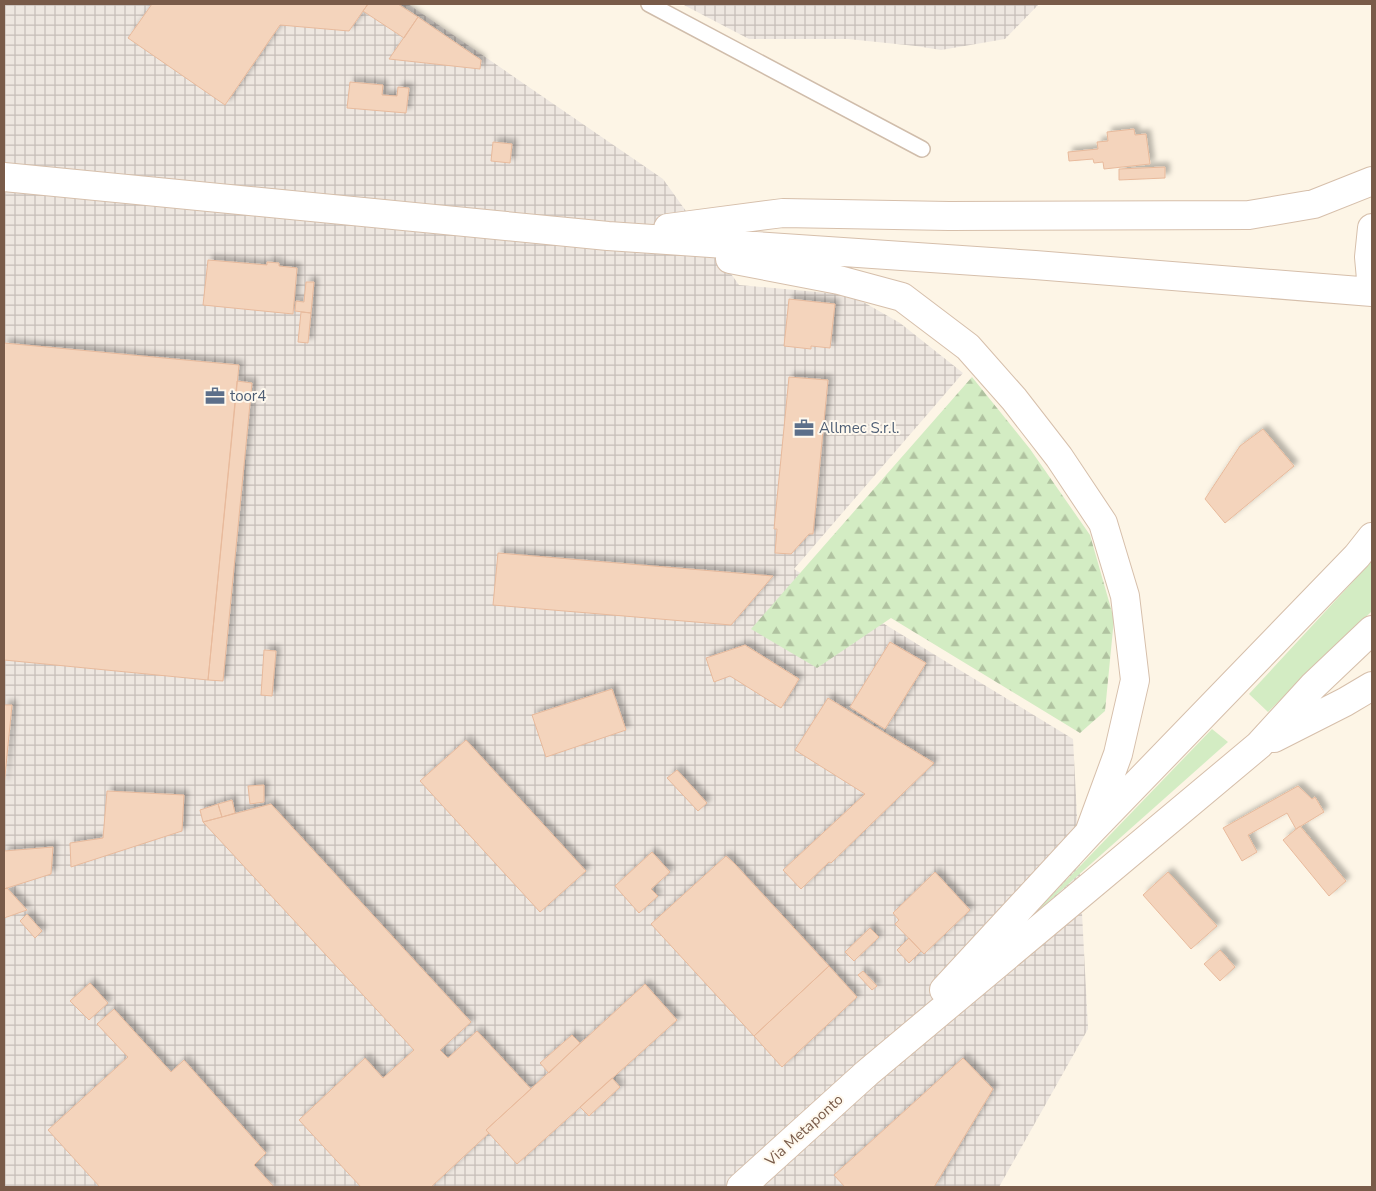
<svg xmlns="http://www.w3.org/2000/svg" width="1376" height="1191" viewBox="0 0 1376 1191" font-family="'Nunito Sans',sans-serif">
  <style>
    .industrial { fill: url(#industrial-grid) }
    .grass { fill: #d3ecc3 }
    .forest { fill: url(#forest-firs) }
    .building { fill: #f4d4bc; stroke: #e8ba9c; filter: url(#shadow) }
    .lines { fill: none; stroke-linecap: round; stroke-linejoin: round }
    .service-casing { stroke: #d0bdab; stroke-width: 18 }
    .secondary-casing { stroke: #d6bfab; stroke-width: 30 }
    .service { stroke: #fff; stroke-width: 15 }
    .secondary { stroke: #fff; stroke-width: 28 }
    .labels { text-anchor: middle; stroke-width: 4; stroke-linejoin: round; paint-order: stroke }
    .service-label { font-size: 15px; fill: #4e5e75; stroke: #fff9ee; text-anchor: start }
    .street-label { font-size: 15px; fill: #795b49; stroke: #fff9ee }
  </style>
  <defs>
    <pattern id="industrial-grid" width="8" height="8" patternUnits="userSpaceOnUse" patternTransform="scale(1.25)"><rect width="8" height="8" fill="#eee7e0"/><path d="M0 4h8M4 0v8" fill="none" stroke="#c6beb8"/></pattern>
    <pattern id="forest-firs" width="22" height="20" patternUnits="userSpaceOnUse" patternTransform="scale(1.25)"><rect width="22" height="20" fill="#d3ecc3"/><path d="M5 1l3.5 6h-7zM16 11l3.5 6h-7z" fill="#b0c2a0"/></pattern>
    <filter id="shadow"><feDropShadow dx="4.5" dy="-4.5" stdDeviation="2.5" flood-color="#0004"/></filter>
  </defs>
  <rect width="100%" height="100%" fill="#fdf5e6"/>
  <path class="industrial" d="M4,4H408L663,179L739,285L851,295L900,323L963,373L794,569L1073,739L1088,1029L999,1187H4Z
    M682,4H1039L1005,39L941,50L916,46L848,39H749Z"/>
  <path class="grass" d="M1372,561V611L1268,712L1249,694Z
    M1212,729L1228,742L1030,918Z"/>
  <path class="forest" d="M972,377L1030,449L1090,535L1114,619L1105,711L1080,733L891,618L817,668L751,629Z"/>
  <path class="building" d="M152,4H368L349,31L280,25L225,105L128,38Z
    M368,4H398L418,17L404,38L363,11Z
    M418,17L481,60L480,69L389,59Z
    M350,82L383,85L382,95L397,96L398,87L409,88L406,113L347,108Z
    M1134,129L1135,135L1146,134L1150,164L1104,169L1103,162L1094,163L1093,159L1069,161L1068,152L1098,149L1097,142L1108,141L1107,132Z
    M493,142L512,144L510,163L491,161Z
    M1165,167V178L1119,180V169Z
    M208,260L267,265V262L279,263V266L297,268L293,314L203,305Z
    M306,282H314L311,313L295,311L296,301L304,302Z
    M789,299L835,304L830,348L811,346V349L784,346Z
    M301,312L311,313L308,343L298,342Z
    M4,343L239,365L208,680L4,660Z
    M789,377L828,380L813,534H809L791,554L775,553L777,529H774Z
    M237,381L252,383L223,681L208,680Z
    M1263,429L1294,466L1225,523L1205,499L1240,446Z
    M498,553L773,576L731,625L493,605Z
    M890,642L926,663L885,729L850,707Z
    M745,645L799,679L781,708L730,676L714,682L706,658Z
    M264,650L276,651L272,696L261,695Z
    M612,689L626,730L546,757L532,715Z
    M828,698L934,763L831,863L829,862L801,889L783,870L865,794L795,750Z
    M4,705H12L4,786Z
    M466,740L586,871L540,912L420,781Z
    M677,770L707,803L698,811L667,778Z
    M264,785V802L250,804L248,786Z
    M1298,786L1312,799L1315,797L1324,812L1296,829L1287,813L1248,835L1257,852L1242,861L1223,828Z
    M107,791L184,795L182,831L71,867L70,843L103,838Z
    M232,800L235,813L222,817L218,804Z
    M218,804L222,817L203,822L200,810Z
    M271,804L471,1022L440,1050L448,1058L477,1031L531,1089L486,1130L489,1133L431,1187H361L299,1120L365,1058L383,1078L414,1050L203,822Z
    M1300,826L1346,881L1329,896L1283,840Z
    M53,847L51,874L4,889V851Z
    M652,852L670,872L651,889L658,896L639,913L615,886Z
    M726,856L734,863L829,966L754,1036L651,924Z
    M935,872L970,910L924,954L895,924L899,920L893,913Z
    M1168,872L1217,926L1191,949L1143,895Z
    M7,888L27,910L4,918V889Z
    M27,914L42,931L35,938L20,921Z
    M870,928L879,937L854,961L845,952Z
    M909,938L921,951L909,963L897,950Z
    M1220,950L1235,967L1220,981L1204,964Z
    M829,966L857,997L782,1067L754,1036Z
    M863,971L877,986L872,990L858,975Z
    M90,983L108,1003L89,1020L70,1001Z
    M645,984L677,1020L517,1164L486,1130Z
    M114,1009L171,1072L184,1060L266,1153L254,1165L274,1187H100L48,1130L128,1057L97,1024Z
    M572,1035L580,1043L549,1073L540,1063Z
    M963,1058L993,1089L934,1187H845L834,1175Z
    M612,1078L620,1087L589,1116L580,1107Z"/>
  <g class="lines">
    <defs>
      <path id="service" d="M649,4L922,149"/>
      <path id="secondary" d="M4,177L608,236L1035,265L1372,292
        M668,228L783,213L949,216L1249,215L1314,204L1372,181
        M1372,228L1369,257L1372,290
        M730,259L839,280L902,297L968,347L1014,399L1059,457L1103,523L1125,596L1135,680L1118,754L1089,833
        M1274,738L1345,702L1372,686
        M944,990L1089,833L1357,556L1372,537
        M741,1187L867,1073L1259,745L1313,686L1372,630"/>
    </defs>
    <use href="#service" class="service-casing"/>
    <use href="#secondary" class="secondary-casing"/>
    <use href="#service" class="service"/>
    <use href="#secondary" class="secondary"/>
  </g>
  <defs>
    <symbol id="office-bare" viewBox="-9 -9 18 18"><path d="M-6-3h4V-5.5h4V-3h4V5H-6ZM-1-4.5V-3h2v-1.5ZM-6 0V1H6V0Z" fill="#5c6f8a" stroke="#fff9ee" stroke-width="2.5" paint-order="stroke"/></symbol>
  </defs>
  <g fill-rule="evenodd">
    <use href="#office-bare" x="201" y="382" width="28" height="28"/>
    <use href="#office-bare" x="790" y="414" width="28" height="28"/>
  </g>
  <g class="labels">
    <g class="service-label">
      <text x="230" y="401">toor4</text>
      <text x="819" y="433">Allmec S.r.l.</text>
    </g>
    <g class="street-label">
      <text transform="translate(804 1130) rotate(-42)" y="5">Via Metaponto</text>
    </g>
  </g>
  <rect width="1376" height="1191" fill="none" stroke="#795b49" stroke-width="10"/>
</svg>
